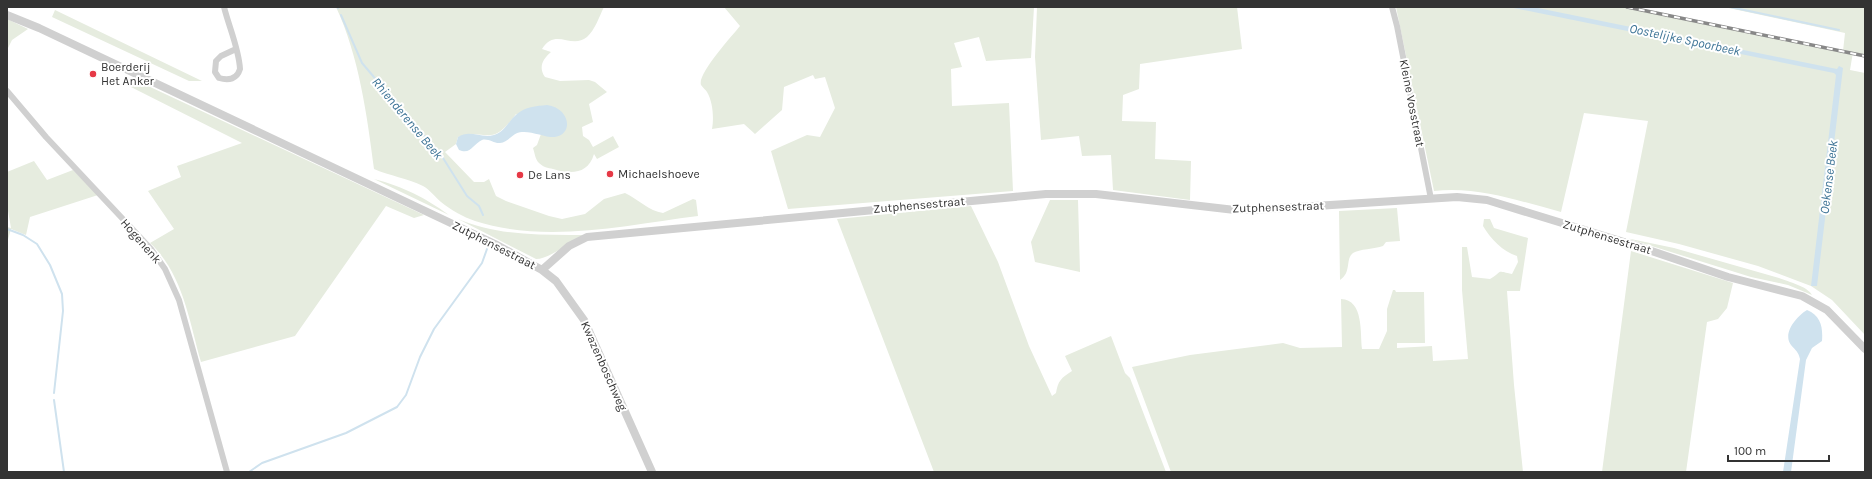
<svg xmlns="http://www.w3.org/2000/svg" width="1872" height="479" viewBox="0 0 1872 479" font-family="Karla,sans-serif">
  <style>
    .green { fill: #e6ecdf }
    .water { fill: #cfe2ee }
    .lines { fill: none; stroke-linecap: round; stroke-linejoin: round }
    .stream { stroke: #cfe2ee; stroke-width: 2 }
    .minor { stroke: #d0d0d0; stroke-width: 6 }
    .tertiary { stroke: #d0d0d0; stroke-width: 8 }
    .rail-casing { stroke: #888; stroke-width: 3.5 }
    .rail { stroke: #fff; stroke-width: 2; stroke-dasharray: 6; stroke-linecap: butt }
    .poi-dot { fill: #e63946; stroke: #fff; stroke-width: 1.5 }
    .labels { text-anchor: middle; stroke-width: 4; stroke-linejoin: round; paint-order: stroke }
    .poi-label { font-size: 12px; fill: #333; stroke: #fff; text-anchor: start }
    .street-label { font-size: 12px; fill: #333; stroke: #fff }
    .water-label { font-size: 13px; font-style: italic; fill: #3f7597; stroke: #fff }
  </style>
  <rect width="100%" height="100%" fill="#fff"/>
  <path class="green" d="M336,7H604C599,17 595,30 587,37C571,50 556,27 542,49L551,52C543,59 538,67 545,77L560,81L589,80L595,82L607,92L589,104L593,122L582,127L583,136L589,140L593,147L613,136L619,147L597,159L594,154C588,175 570,174 553,169C548,168 543,167 539,163C535,159 535,154 533,148L537,145L541,134L555,137L516,114C490,150 487,127 458,137L456,144L445,152L474,182H484L489,179L496,196L506,201L549,216L562,219L585,214L604,199L625,193C638,199 649,211 663,213L693,199L696,200L698,216C626,225 547,244 475,221C463,217 451,210 441,202C434,196 430,190 423,186C407,178 390,176 374,169C367,115 359,56 336,7Z
    M724,7H1034L1031,58L986,61L979,37L954,43L962,67L951,69L952,106L1009,103L1013,191L788,209L771,151L807,135L820,137L835,108L825,77L815,79L813,75L784,87L782,110L755,134L744,124L712,129C714,118 713,102 707,92C706,90 703,88 701,85C697,74 732,36 740,26Z
    M1037,7H1237L1242,49L1140,64L1139,89L1123,95L1122,121L1156,122L1155,159L1191,161L1190,200L1113,190L1111,155L1082,156L1079,136L1041,140L1035,57Z
    M1396,7H1634L1843,51L1845,33L1724,7H1865V55L1853,52L1850,70L1865,73V335L1832,300L1811,286L1758,266L1679,244L1626,232L1648,121L1584,113L1561,212C1519,201 1478,186 1434,191Z
    M55,10L202,81H189L52,17Z
    M7,19L28,29L12,40L7,50Z
    M131,78L424,215L414,218L386,206L295,336L201,362C189,320 183,274 150,243L174,229L148,191L181,177L177,166L242,143L123,83Z
    M34,161L47,180L73,170L98,195L30,217L26,235L11,229L7,243V227L11,228L7,205V172Z
    M374,179C404,187 424,197 449,215Z
    M1050,200H1078L1080,272L1035,262L1031,242Z
    M971,206L998,262L1029,346L1052,396L1056,393C1058,381 1061,378 1072,371L1065,356L1111,336L1125,373L1130,378L1166,472H934L837,219Z
    M1397,208L1400,241L1386,242L1383,246C1375,249 1359,249 1353,253C1345,259 1352,272 1340,280L1339,211Z
    M458,219C498,236 541,235 583,235C569,242 550,259 536,259Z
    M1484,219H1490L1494,228L1528,238L1520,291H1507L1514,385L1523,472H1171L1132,367L1190,355L1283,343L1300,348L1342,347L1341,299C1364,300 1360,333 1362,349H1379L1387,331V309L1393,290H1395L1396,292H1424L1425,343H1397V348L1432,346L1433,361L1468,359L1462,290V247H1467L1472,277L1490,279C1504,271 1494,270 1512,274L1518,262L1517,256C1503,252 1490,238 1483,226Z
    M1626,238L1674,248L1779,278C1789,282 1807,286 1812,295L1788,285L1751,277Z
    M1631,251L1733,283L1727,308L1718,319L1707,322L1686,472H1602Z"/>
  <path class="water" d="M1509,7H1533L1837,69L1839,66L1843,68L1817,286H1811L1836,75L1834,73Z
    M547,105C570,108 574,134 555,137C547,138 532,131 522,132C513,132 509,142 500,143C495,144 488,138 482,140C473,144 471,155 459,150L456,144L458,137C470,129 481,139 494,135C505,132 509,120 517,114C525,107 536,106 547,105Z
    M1807,310C1821,316 1823,327 1822,341L1812,348L1806,360L1791,472H1783L1800,359C1798,351 1796,351 1791,345C1782,333 1797,316 1807,310Z"/>
  <g class="lines">
    <path class="stream" d="M337,7L338,8
      M1730,7L1839,30
      M341,15L362,63L443,158L467,196L479,206L483,215
      M7,229L23,235L37,244L50,265L62,294L63,311L54,393
      M54,400L64,472
      M249,472L262,463L346,433L397,407L406,395L420,357L434,329L482,263L487,249"/>
    <path class="minor" d="M224,7C229,27 239,49 240,69C237,79 229,81 219,78L215,72L216,61L221,56L236,49
      M1392,7L1397,26L1431,199
      M7,91L46,137L151,249L165,269L179,300L227,472"/>
    <path class="tertiary" d="M7,15L39,28L495,244L542,270L569,246L587,237L1046,194H1096L1235,210L1268,209L1457,197L1487,200L1637,246L1728,277L1802,296L1827,310L1865,349
      M542,270L556,281L584,320L652,472"/>
    <defs>
      <path id="rail" d="M1627,7L1865,56"/>
    </defs>
    <use href="#rail" class="rail-casing"/>
    <use href="#rail" class="rail"/>
  </g>
  <g class="poi-dot">
    <circle cx="93" cy="74" r="4"/>
    <circle cx="610" cy="174" r="4"/>
    <circle cx="520" cy="175" r="4"/>
  </g>
  <g class="labels">
    <g class="poi-label">
      <text x="101" y="71">Boerderij<tspan x="101" dy="14">Het Anker</tspan></text>
      <text x="618" y="178">Michaelshoeve</text>
      <text x="528" y="179">De Lans</text>
    </g>
    <g class="street-label">
      <text transform="translate(1412 103) rotate(79)" y="4">Kleine Vosstraat</text>
      <text transform="translate(919 205) rotate(-5)" y="4">Zutphensestraat</text>
      <text transform="translate(1278 207) rotate(-2)" y="4">Zutphensestraat</text>
      <text transform="translate(1607 237) rotate(17)" y="4">Zutphensestraat</text>
      <text transform="translate(141 241) rotate(49)" y="4">Hogenenk</text>
      <text transform="translate(494 245) rotate(27)" y="4">Zutphensestraat</text>
      <text transform="translate(604 366) rotate(66)" y="4">Kwazenboschweg</text>
    </g>
    <g class="water-label">
      <text transform="translate(1685 39) rotate(12)" y="5">Oostelijke Spoorbeek</text>
      <text transform="translate(408 118) rotate(50)" y="5">Rhienderense Beek</text>
      <text transform="translate(1828 177) rotate(-83)" y="5">Oekense Beek</text>
    </g>
  </g>
  <rect width="1872" height="479" fill="none" stroke="#333333" stroke-width="16"/>
  <path d="M1728 455v6h101v-6" fill="none" stroke="#333333" stroke-width="2"/>
  <text x="1734" y="455" font-size="12" fill="#333333" stroke="#ffffff" stroke-width="3" paint-order="stroke">100 m</text>
</svg>
